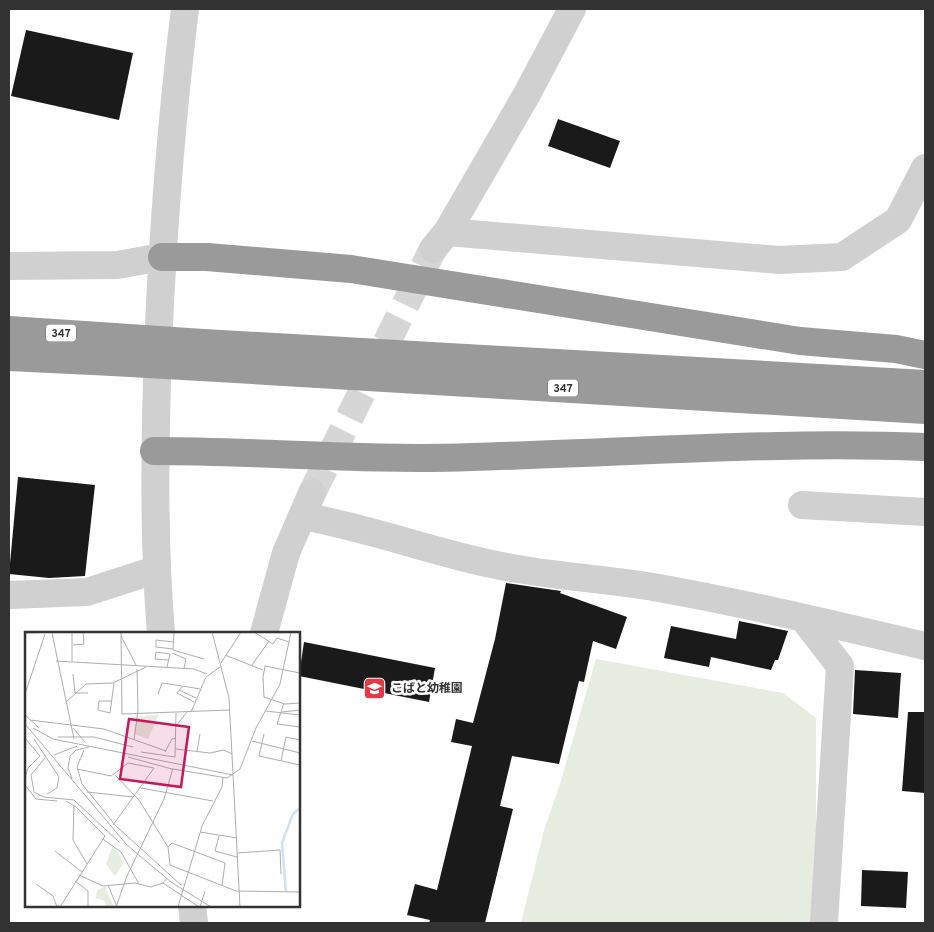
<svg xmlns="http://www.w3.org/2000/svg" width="934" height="932" viewBox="0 0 934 932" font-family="Overpass,'Noto Sans JP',sans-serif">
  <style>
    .green { fill: #e6ecdf }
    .building { fill: #1a1a1a }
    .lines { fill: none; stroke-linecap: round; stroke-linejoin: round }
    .minor-tunnel { stroke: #d6d6d6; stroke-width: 28; stroke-dasharray: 28 14; stroke-linecap: butt }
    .minor { stroke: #d0d0d0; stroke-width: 28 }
    .highway { stroke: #9a9a9a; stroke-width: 28 }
    .highway-bridge { stroke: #9a9a9a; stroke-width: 28 }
    .labels { text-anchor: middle; stroke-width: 5; stroke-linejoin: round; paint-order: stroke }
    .shield { fill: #fff; stroke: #707070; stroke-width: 1 }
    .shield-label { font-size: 11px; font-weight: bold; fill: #333 }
    .poi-label { font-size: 12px; font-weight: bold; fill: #333; stroke: #fff; text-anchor: start }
    .inset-river { fill: none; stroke: #cfe2ee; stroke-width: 2.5 }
    .inset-road { fill: none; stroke: #adadad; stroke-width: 1 }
    .view { fill: #c2185b; fill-opacity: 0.15; stroke: #c2185b; stroke-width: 2.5 }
    .inset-edge { fill: none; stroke: #333; stroke-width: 2.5 }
  </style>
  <rect width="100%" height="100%" fill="#fff"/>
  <path class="green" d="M596,659L783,693L816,718V923H521L544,830L560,784Z"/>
  <path class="building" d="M26,30L133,53L119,120L11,96Z
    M558,119L620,141L610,168L548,146Z
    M18,477L95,485L85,576L49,578L9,574Z
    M506,583L561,591L560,593L627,617L616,649L593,641L584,682L579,681L559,764L512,756L500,806L513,809L485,923H429L430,920L407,915L415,884L437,890L472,746L451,742L456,719L473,723L495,639Z
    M739,621L788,631L778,660H775L771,670L711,657L709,667L664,658L671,626L736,639Z
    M304,642L435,668L429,702L299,676Z
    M855,670L901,673L898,718L853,714Z
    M908,712H925V793L902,791Z
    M862,870L908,872L906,908L861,906Z"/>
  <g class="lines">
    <path class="minor-tunnel" d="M312,493L433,249"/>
    <path class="minor" d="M447,232L779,260L842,257L898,220L925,168
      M433,249L447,232L527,94L572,9
      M9,266L117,265L162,257
      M802,505L925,512
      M302,516C375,529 445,557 518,569C562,577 608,579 653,587C744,603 835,625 925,646
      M9,595L87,592L155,570
      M803,618L840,666L824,923
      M161,633C153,537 155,442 158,345C163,232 171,121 185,9
      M264,633L286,553L312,493
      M192,906L194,923"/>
    <path class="highway" d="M162,257H207L351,269L800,341L896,349L925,355
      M9,330L114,337
      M203,343L925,384
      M9,357L113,362
      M201,367L925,410
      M154,451C260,451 366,461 472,457C623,453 774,441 925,447"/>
    <path class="highway-bridge" d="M114,337L203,343
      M113,362L201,367"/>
  </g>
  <defs>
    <symbol id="school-square" viewBox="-11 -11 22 22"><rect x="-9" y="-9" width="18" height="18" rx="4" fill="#e63946" stroke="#fff"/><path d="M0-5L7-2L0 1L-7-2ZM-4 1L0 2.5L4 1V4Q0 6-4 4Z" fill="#fff"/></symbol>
  </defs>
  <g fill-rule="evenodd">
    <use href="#school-square" x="362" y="676" width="25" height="25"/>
  </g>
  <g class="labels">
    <g class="shield">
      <rect x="46" y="324.5" width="30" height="17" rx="4"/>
      <rect x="548" y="379.5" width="30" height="17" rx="4"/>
    </g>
    <g class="shield-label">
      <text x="61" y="337">347</text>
      <text x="563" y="392">347</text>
    </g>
    <g class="poi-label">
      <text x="391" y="692">こばと幼稚園</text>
    </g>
  </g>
  <g transform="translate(25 632)">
    <rect width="275" height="275" fill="#fff"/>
    <path d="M134,82L123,107L109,102L112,85ZM88,213L99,230L90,244L81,232ZM81,254L83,262L89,275H81L80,269L71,266L72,258Z" fill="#e6ecdf"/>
    <path class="inset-river" d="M261,260L257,211L268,182L275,176"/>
    <path class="inset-road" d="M47,0V29M96,0L97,82L205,78M149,0L148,18L179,27M187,0L204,66L215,275M229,0L248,12L252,6L264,10M0,1L34,0M27,1L49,107M96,4L111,33M48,13L59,12L58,0M148,17L131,15V8L149,10M147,21L161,27L159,36M200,23L238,38M31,29L169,37L182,42M196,31L216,0M227,33L244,9M142,35L145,22L131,20L130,27L144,28M275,41L240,34L238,45L239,65L260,72L275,71M48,42L50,61H63M154,58L171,66M0,62L20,2M133,62L137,51L157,54M86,69H74L73,78L85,81L89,51M41,70L61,52L88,51L121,35M169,70L152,61L158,54L175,57M259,71L252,92L275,95M241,79L275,83M166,80L181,45L195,35M257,80L275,78M0,83L14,96M5,88L79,97L141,119M0,92L102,213L146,250L186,275M151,94L162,80M8,96L28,107L208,143M48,96L60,110M239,102L234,124L275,133M33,105H69L108,115M0,106L15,124L3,136L0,146M9,107L34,145L32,156L22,162M109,108L113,78L112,37M227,109L275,121M151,117L185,121L199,118L207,122M59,118L52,135L57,152L91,194L156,253M172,119L175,102M116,120L150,125M140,120L147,107L151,106M29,123L52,114M103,125L147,137M150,125L151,81M20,126L6,143L9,160L19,165L49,168L94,210M256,129L261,105L275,108M52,137L86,144L103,131L129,136M148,137L202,146L215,137L231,96L255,52L266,0M90,143L114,168L143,215L145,233L211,259L275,260M47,147L43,136L45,124L51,118L64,115M0,153L11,167L32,169M116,156L188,169M62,160L108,165M41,169L51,175L80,204M49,173L48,208L62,232M88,193L129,136M175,200L212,206M194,204L190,219L212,225M78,207L96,220L114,252M143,215L147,211L200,231L197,254M30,219L57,240M212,221L255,218L256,242M54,243L78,254L110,251L126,255L138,251L142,246M50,249L63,259V275M138,251L174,275M11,252L28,264L32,275M83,253L92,275M35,275L80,204M91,275L102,244L139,167L148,136M153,275L177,194L197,155L198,145M175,275L180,259"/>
    <path class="view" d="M104,87L164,95L156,155L95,147Z"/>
    <rect width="275" height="275" class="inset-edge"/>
  </g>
  <rect width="934" height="932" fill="none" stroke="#333333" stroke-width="20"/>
</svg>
